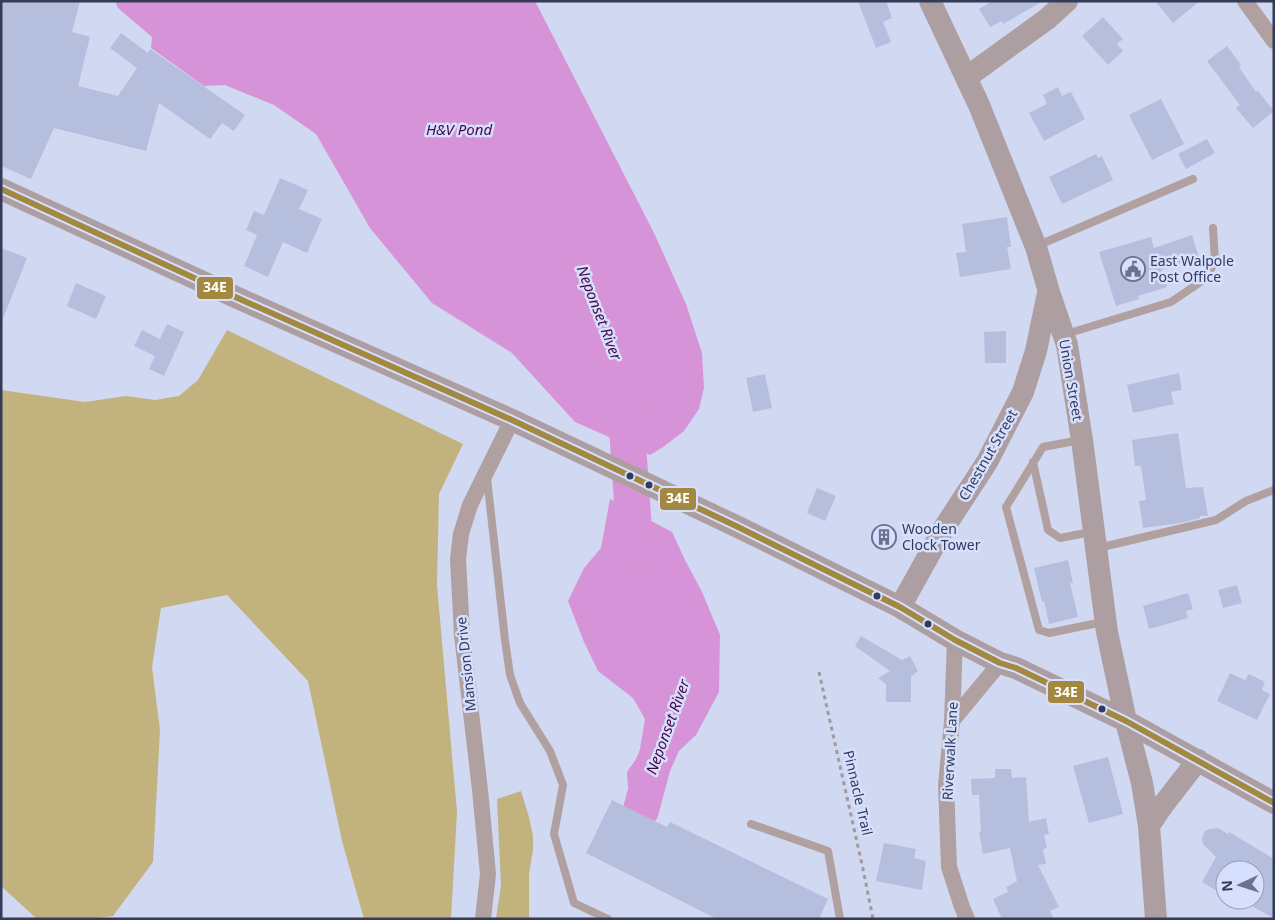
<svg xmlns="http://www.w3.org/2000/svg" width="1275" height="920" viewBox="0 0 1275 920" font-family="'Noto Sans',sans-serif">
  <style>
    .forest { fill: #c2b37e }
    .water { fill: #d793d7 }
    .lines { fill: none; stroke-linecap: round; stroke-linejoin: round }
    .river { stroke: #d793d7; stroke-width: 36 }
    .building { fill: #b6bede }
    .path { stroke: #a19aa0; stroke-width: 3; stroke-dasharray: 4 4; stroke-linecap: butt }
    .lane { stroke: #b0a09f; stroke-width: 8 }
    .street { stroke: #b0a09f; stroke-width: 16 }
    .secondary { stroke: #ad9ea2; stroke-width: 22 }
    .bus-1-casing { stroke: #d6dffd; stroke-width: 10 }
    .bus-1 { stroke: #a38840; stroke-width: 6 }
    .bus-dot { fill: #333b59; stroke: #d6dffd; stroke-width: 2 }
    .labels { text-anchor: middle; stroke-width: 5; stroke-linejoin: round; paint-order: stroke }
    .poi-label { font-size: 14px; fill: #333b59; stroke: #d6dffd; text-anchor: start }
    .street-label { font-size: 14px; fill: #333b59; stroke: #d6dffd }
    .water-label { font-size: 15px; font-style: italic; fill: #480843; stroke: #d6dffd }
    .line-badge { stroke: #d6dffd; stroke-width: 2 }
    .badge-label { font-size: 14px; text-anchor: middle; font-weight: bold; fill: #fff }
  </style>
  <rect width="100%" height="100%" fill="#d1d8f1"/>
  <path class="forest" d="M227,330L463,444L439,494L437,585L457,812L451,919H364L342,841L308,681L227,595L161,608L152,667L160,730L153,862L113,916L89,919H37L1,886V390L85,402L126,396L155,400L179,396L198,380Z
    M521,791L529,817L533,836V850L529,874V919H496L501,885L497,799Z"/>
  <path class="water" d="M115,1H535L654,233L686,304L702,353L704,388L699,409L684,431L663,447L650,455L575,422L512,353L432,303L370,228L316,134L274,105L225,85L204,86L151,48L152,37L118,8Z
    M610,499L672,532L685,560L702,592L720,635L719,692L696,735L663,766L661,803L628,788L627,772L639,755L645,719L633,698L598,671L584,642L568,601L584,568L601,548Z"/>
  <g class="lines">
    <path class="river" d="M623,396L627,429L634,530L643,558
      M641,810L653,765L661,747"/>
  </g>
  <path class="building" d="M1,1H80L72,32L90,37L78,86L118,96L137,68L110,48L121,33L148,53L150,49L245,115L234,131L222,123L210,139L159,103L146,151L54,128L31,179L1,166Z
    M858,1H886L892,18L883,22L891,42L876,48Z
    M992,1H1043L1003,24L1002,21L990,27L979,9Z
    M1155,1H1200L1173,23Z
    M1103,17L1123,39L1117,44L1123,51L1108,65L1082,36Z
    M1227,46L1241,65L1239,67L1256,92L1258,91L1274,111L1253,128L1236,108L1240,105L1207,61Z
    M1058,87L1062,96L1071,92L1085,119L1044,141L1029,113L1047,104L1043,95Z
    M1161,99L1184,144L1152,160L1129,115Z
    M1207,139L1215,153L1186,169L1178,154Z
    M1096,154L1098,158L1102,156L1113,180L1062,204L1049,177Z
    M280,178L308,190L299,209L322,219L307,253L283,242L268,277L244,266L257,235L246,230L254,211L264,215Z
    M1007,217L1011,247H1007L1011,269L960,277L956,253L966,252L962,224Z
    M1192,235L1199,258L1161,270L1167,287L1138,296L1139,299L1116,306L1099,252L1151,237L1154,248Z
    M1,248L27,258L2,321H1Z
    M76,283L106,296L96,319L67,306Z
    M167,324L184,332L164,376L149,369L155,356L134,346L142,330L160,339Z
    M1006,331V363H985L984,332Z
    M1179,373L1182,390L1171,392L1174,404L1133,413L1127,385Z
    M765,374L772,408L753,412L746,378Z
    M1178,433L1186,488L1203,487L1208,516H1200V518L1180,523L1143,528L1139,501L1146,500L1141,466H1135L1132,440Z
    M817,488L836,496L825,521L807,513Z
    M1068,560L1073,583H1070L1078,617L1049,624L1044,601L1042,602L1034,568Z
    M1237,585L1242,603L1223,608L1218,590Z
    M1188,593L1193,609L1186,611L1188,618L1149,629L1143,606Z
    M861,636L902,660L910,656L918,671L911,677V702H886V684L878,678L890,671L855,646Z
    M1230,673L1245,680L1249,674L1265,682L1262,690L1270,694L1257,720L1217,701Z
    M1108,757L1123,814L1089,823L1073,766Z
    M995,769H1011L1012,778L1026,777L1029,822L1046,818L1049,834L1044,835L1047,848L1043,849L1046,864L1038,865L1059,907L1050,911L1054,919H1002L993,899L1008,892L1006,887L1017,881L1010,848L983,854L979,832H981L979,795H972L971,779L995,778Z
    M612,800L667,827L670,822L828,899L819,919H717L586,853Z
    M1218,828L1228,834L1229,832L1274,859V918L1240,900H1255V870H1225V893L1224,895L1202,882L1216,857L1203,844L1202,838L1205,831L1209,829Z
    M884,843L916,849L914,858L926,861L922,890L876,881Z"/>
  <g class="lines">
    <path class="path" d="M819,672L863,869L873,919"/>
    <path class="lane" d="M1039,245L1193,179
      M1066,334L1171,302L1205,279L1215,262L1213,228
      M1080,440L1043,447L1006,507L1039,630L1049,633L1103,622
      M1033,462L1048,530L1060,538L1091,532
      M487,478L505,640L510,675L520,703L550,751L563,785L554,834L574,903L608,919
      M1098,548L1216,520L1246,501L1274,490
      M751,824L828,851L840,919"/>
    <path class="street" d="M1245,1L1274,41
      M955,640L952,721L946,785L949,867L962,907L967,919
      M952,721L1000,663
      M483,919L488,874L480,790L462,635L458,559L461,534L470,505L512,420"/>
    <path class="secondary" d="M930,1L979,105L1036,247L1049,292L1067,345L1082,440L1107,632L1126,721L1142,783L1149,826L1156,919
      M967,77L1047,19L1067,1
      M1,189L242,300L512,420L736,526L900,607L955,640L1000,663L1016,668L1126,721L1274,803
      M900,607L944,528L987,462L1023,392L1036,351L1048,293
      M1149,826L1163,805L1198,760"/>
    <defs>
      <path id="bus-1" d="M1,189L242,300L512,420L736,526L900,607L955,640L1000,663L1016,668L1126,721L1274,803"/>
    </defs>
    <use href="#bus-1" class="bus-1-casing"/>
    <use href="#bus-1" class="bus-1"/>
  </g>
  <defs>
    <symbol id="civic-ring" viewBox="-11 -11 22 22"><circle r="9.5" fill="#d6dffd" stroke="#6a728e" stroke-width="1.5"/><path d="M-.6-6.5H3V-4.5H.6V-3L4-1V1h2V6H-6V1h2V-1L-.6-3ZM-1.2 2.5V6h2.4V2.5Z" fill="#6a728e"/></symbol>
    <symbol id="building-ring" viewBox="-11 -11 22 22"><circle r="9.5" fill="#d6dffd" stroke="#6a728e" stroke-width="1.5"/><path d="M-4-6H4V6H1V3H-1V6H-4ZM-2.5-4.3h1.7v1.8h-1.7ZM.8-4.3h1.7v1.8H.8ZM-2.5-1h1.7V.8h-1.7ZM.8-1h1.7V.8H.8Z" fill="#6a728e"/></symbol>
  </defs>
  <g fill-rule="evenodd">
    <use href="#civic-ring" x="1119" y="255" width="28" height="28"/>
    <use href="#building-ring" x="870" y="523" width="28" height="28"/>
  </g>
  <g class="bus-dot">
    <circle cx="630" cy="476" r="4.5"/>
    <circle cx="649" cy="485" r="4.5"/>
    <circle cx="877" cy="596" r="4.5"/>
    <circle cx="928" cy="624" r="4.5"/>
    <circle cx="1102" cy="709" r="4.5"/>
  </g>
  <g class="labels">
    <g class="poi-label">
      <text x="1150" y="266">East Walpole<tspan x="1150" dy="16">Post Office</tspan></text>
      <text x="902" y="534">Wooden<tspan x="902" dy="16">Clock Tower</tspan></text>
    </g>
    <g class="street-label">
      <text transform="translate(1071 380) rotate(80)" y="5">Union Street</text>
      <text transform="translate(988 455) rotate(-60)" y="5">Chestnut Street</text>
      <text transform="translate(466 664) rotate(-96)" y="5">Mansion Drive</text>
      <text transform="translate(950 751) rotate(-87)" y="5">Riverwalk Lane</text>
      <text transform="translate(858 793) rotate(77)" y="5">Pinnacle Trail</text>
    </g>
    <g class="water-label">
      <text x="459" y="135">H&amp;V Pond</text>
      <text transform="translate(599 313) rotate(69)" y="5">Neponset River</text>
      <text transform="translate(668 727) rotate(-70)" y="5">Neponset River</text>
    </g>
  </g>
  <g class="line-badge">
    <rect x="196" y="276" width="38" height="24" rx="5" fill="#a38840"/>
    <rect x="659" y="487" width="38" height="24" rx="5" fill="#a38840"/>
    <rect x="1047" y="680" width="38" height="24" rx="5" fill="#a38840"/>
  </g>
  <g class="badge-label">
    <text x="215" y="292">34E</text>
    <text x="678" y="503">34E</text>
    <text x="1066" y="697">34E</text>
  </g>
  <rect width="1275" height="920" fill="none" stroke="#333b59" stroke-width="5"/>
  <g transform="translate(1240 885) rotate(266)"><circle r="24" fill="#d6dffd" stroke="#959dbb"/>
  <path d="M0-4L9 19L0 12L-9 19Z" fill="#6a728e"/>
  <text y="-8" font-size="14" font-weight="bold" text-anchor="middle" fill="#333b59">N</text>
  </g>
</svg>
